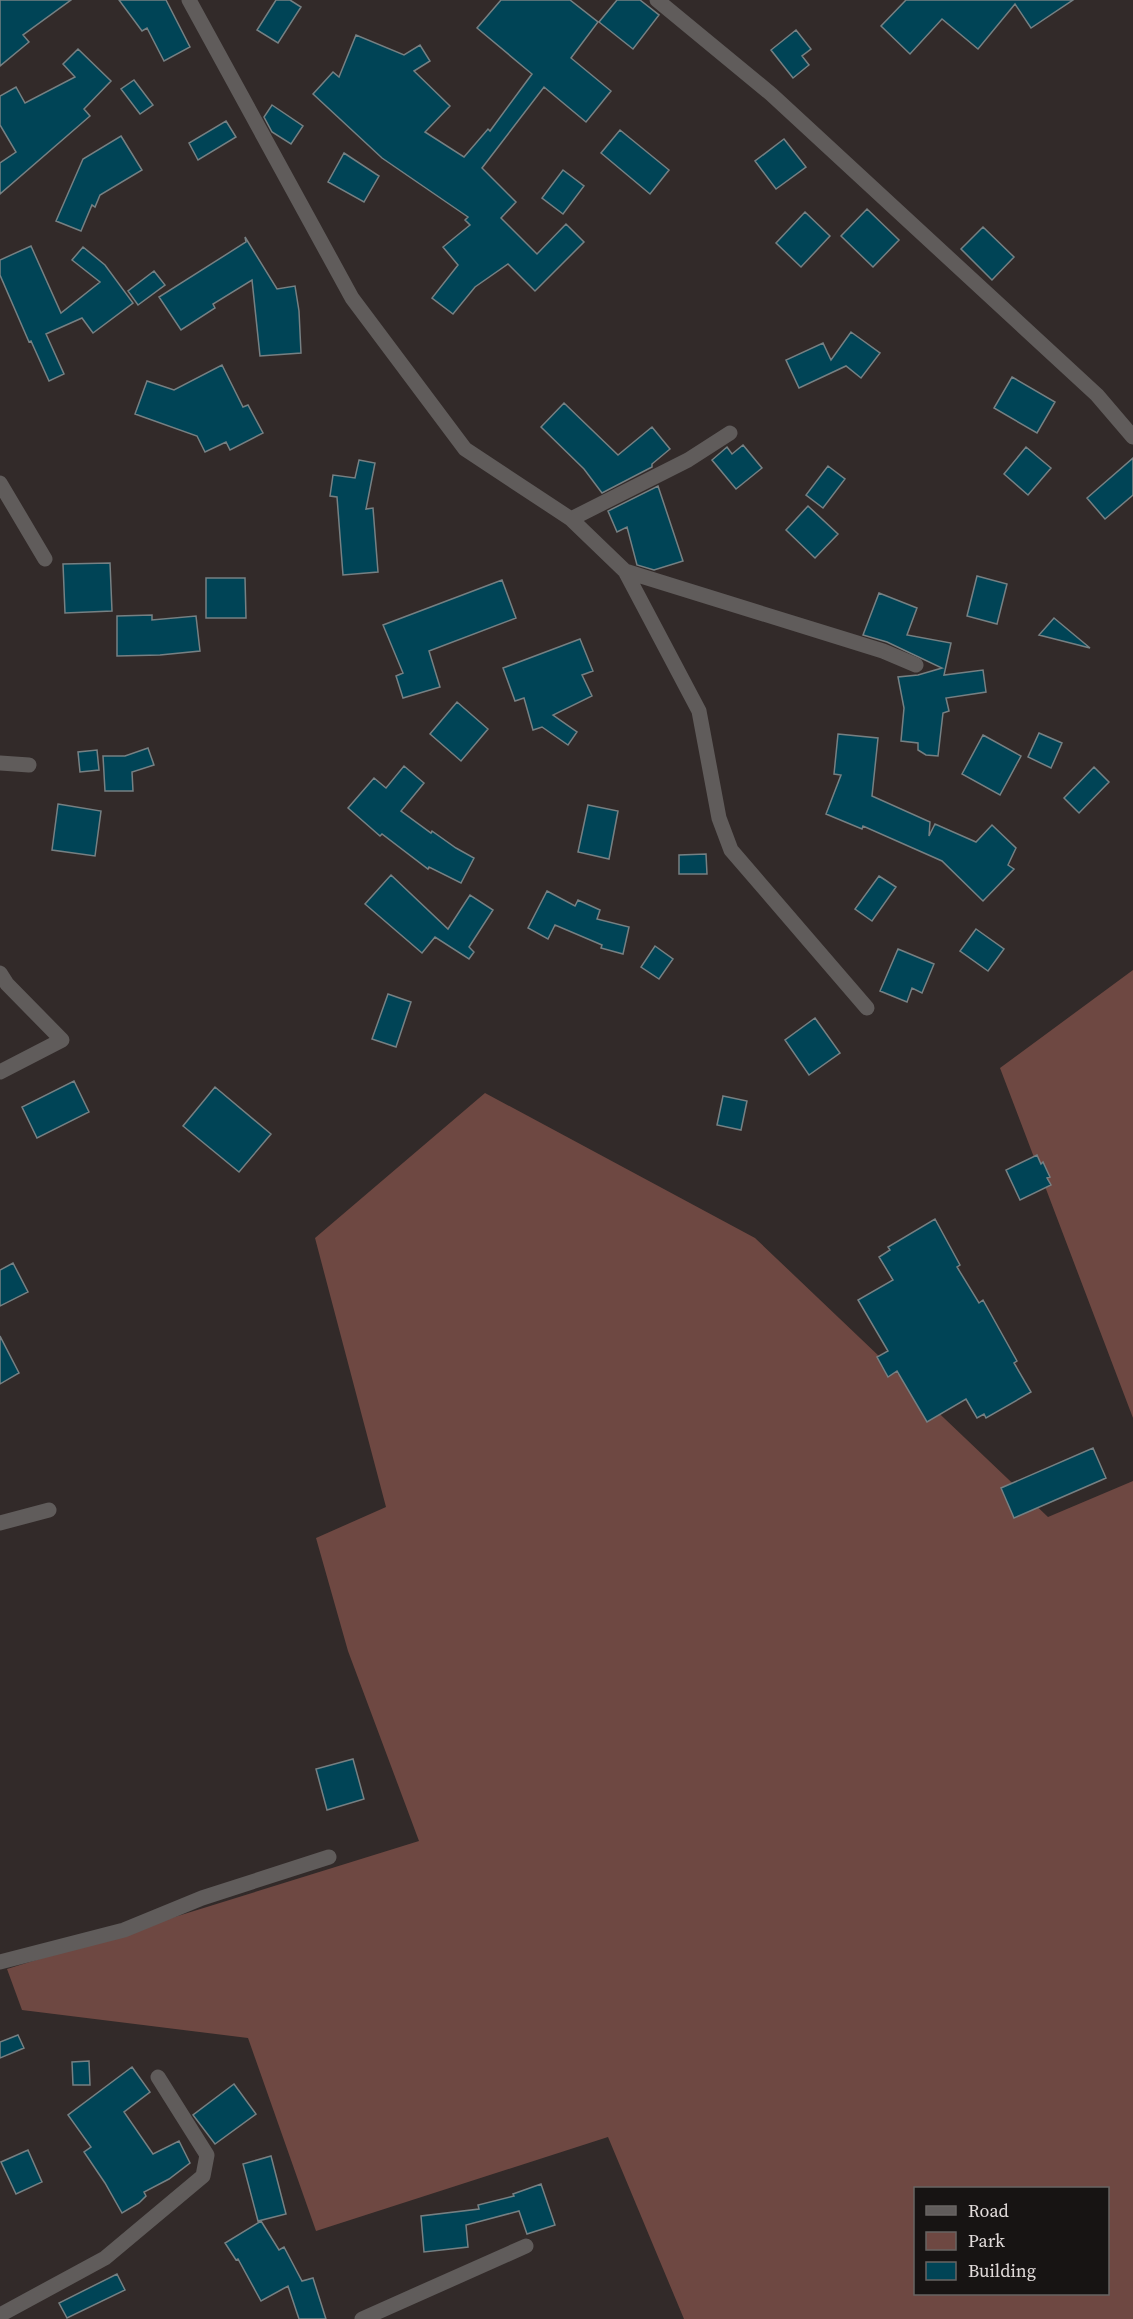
<svg xmlns="http://www.w3.org/2000/svg" width="1133" height="2319" viewBox="0 0 1133 2319" font-family="'Source Serif 4',serif">
  <style>
    .green { fill: #6e4842; fill-rule: evenodd }
    .building { fill: #004456; stroke: #768083; stroke-width: 1.5 }
    .lines { fill: none; stroke-linecap: round; stroke-linejoin: round }
    .minor { stroke: #605c5b; stroke-width: 15 }
  </style>
  <rect width="100%" height="100%" fill="#322a29"/>
  <path class="green" d="M1133,970V1418L1000,1068Z
    M485,1093L755,1238L1048,1517L1133,1481V2319H684L608,2137L316,2231L248,2038L22,2010L7,1969L419,1841L348,1651L316,1538L386,1507L315,1238ZM916,2188H1108V2294H916Z"/>
  <path class="building" d="M0,0H71L23,35L29,42L0,66Z
    M119,0H166L190,47L164,61L147,28L142,31Z
    M276,0H290L301,7L278,43L257,30Z
    M501,0H570L598,22L571,58L611,91L586,122L544,87L482,168L516,202L501,218L537,254L566,224L584,242L535,291L508,264L475,287L453,314L432,298L458,265L443,247L470,225L465,220L468,217L382,158L313,94L333,72L339,77L356,35L404,55L420,45L430,61L414,71L450,106L425,132L464,157L488,129L490,131L532,74L477,28Z
    M617,0H640L659,15L633,49L599,22Z
    M906,0H1073L1031,28L1015,4L978,49L942,19L910,54L881,26Z
    M796,30L811,49L802,56L809,65L793,78L771,50Z
    M78,49L111,81L84,109L90,116L0,194V163L16,152L0,125V96L16,87L25,103L75,77L63,64Z
    M134,80L153,105L140,114L121,89Z
    M272,105L303,126L291,144L272,132L264,117Z
    M226,121L236,137L198,160L189,143Z
    M620,130L669,170L650,194L601,153Z
    M121,136L142,170L100,195L95,207L92,205L81,231L56,221L83,159Z
    M784,139L806,167L776,189L755,161Z
    M344,153L379,176L364,202L328,182Z
    M563,170L584,186L563,214L542,198Z
    M867,209L899,240L873,267L841,236Z
    M805,212L830,236L801,267L776,243Z
    M983,227L1014,257L992,280L961,249Z
    M245,237L277,289L295,286L299,311L301,353L260,356L252,280L213,304L215,308L181,330L159,297L246,242Z
    M31,246L61,313L100,282L72,260L83,247L105,265L133,303L93,333L82,318L46,334L64,374L49,381L31,341L29,342L0,275V260Z
    M154,271L165,285L138,305L128,291Z
    M851,332L880,353L861,378L846,366L799,388L786,360L823,343L831,360Z
    M222,365L243,407L248,405L263,433L230,450L226,442L205,452L197,436L135,414L147,381L174,390Z
    M1012,377L1055,402L1037,433L994,408Z
    M564,403L618,455L652,427L670,449L652,464V467L602,493L584,469L541,427Z
    M743,445L762,468L736,489L712,460L727,447L732,454Z
    M1026,447L1051,468L1028,495L1004,474Z
    M1133,458V495L1105,519L1087,498Z
    M359,460L375,463L366,509L373,508L378,572L343,575L337,497L330,496L333,475L355,478Z
    M828,466L845,479L823,508L806,495Z
    M658,486L683,561L654,570L637,565L627,527L617,532L608,511Z
    M808,506L838,534L815,558L786,530Z
    M110,563L112,611L65,613L63,564Z
    M977,576L1007,584L997,624L967,616Z
    M206,578H245L246,618H206Z
    M502,580L516,618L429,651L440,687L403,698L396,676L403,673L383,625Z
    M879,593L917,608L907,635L951,643L944,675L983,670L986,692L946,698L949,711L943,713L938,756L926,755L918,750V743L901,741L904,708L898,677L918,675L942,668L887,642L863,635Z
    M152,615V620L196,616L200,651L160,655L117,656V616Z
    M1054,618L1090,648L1039,635Z
    M580,639L593,671L582,675L592,696L553,715L577,732L568,745L542,727L533,730L524,698L515,701L503,668Z
    M457,702L488,729L461,761L430,734Z
    M1039,733L1062,743L1051,768L1028,757Z
    M838,734L878,738L872,796L930,822L929,836L935,824L976,842L992,825L1016,848L1008,865L1014,869L983,901L942,861L863,826L862,829L826,814L841,775L834,774Z
    M983,735L1021,756L1000,795L962,774Z
    M148,748L154,765L132,772L133,791H105L103,756H125Z
    M97,750L99,770L80,772L78,752Z
    M404,766L424,783L401,811L431,833L432,831L456,848L474,858L461,883L429,867L428,869L382,834L380,836L348,808L374,778L386,788Z
    M1094,767L1109,782L1079,813L1064,798Z
    M58,804L101,811L95,856L52,850Z
    M588,805L618,811L609,859L578,852Z
    M706,854L707,874H679V855Z
    M391,875L448,929L470,895L493,910L469,947L474,952L469,959L435,937L422,953L365,904Z
    M879,876L896,887L872,921L855,909Z
    M547,891L575,906L578,900L600,910L597,919L629,927L623,954L601,948L602,945L555,925L548,939L528,928Z
    M976,929L1004,949L988,971L960,951Z
    M655,946L673,959L659,979L641,967Z
    M898,949L934,964L922,993L912,988L907,1002L880,991Z
    M388,994L411,1002L396,1047L372,1039Z
    M815,1018L840,1053L809,1075L785,1040Z
    M74,1081L89,1112L37,1138L22,1107Z
    M215,1087L271,1134L239,1172L183,1126Z
    M723,1096L747,1101L741,1130L717,1125Z
    M1037,1155L1041,1164L1043,1162L1050,1177L1047,1178L1051,1185L1020,1200L1006,1170Z
    M935,1219L960,1265L957,1267L979,1303L983,1300L1017,1361L1014,1363L1031,1392L986,1418L984,1414L977,1418L966,1399L927,1422L897,1371L888,1377L877,1357L888,1351L858,1300L893,1280L879,1257L890,1250L888,1247Z
    M13,1263L28,1292L0,1306V1270Z
    M0,1336L19,1373L0,1384Z
    M1093,1448L1106,1478L1014,1518L1001,1488Z
    M353,1759L364,1799L327,1810L316,1769Z
    M18,2035L24,2048L0,2058V2042Z
    M89,2061L90,2085H73L72,2062Z
    M132,2067L150,2092L124,2112L153,2154L179,2141L190,2163L169,2179L144,2192L146,2196L139,2203L122,2213L105,2183L84,2152L91,2147L68,2115Z
    M234,2084L256,2114L215,2144L193,2115Z
    M28,2150L42,2182L16,2194L1,2162Z
    M271,2156L286,2214L258,2221L243,2164Z
    M541,2184L555,2225L527,2234L519,2211L466,2225L468,2247L424,2252L421,2216L479,2209L478,2205L514,2196L513,2194Z
    M261,2221L279,2250L284,2247L302,2281L313,2278L326,2319H299L288,2286L261,2301L238,2259L236,2260L225,2243Z
    M117,2274L125,2290L67,2318L59,2303Z"/>
  <g class="lines">
    <path class="minor" d="M189,0L352,298L465,449L571,519L625,571L883,651L916,665
      M657,0L771,94L1097,395L1133,437
      M0,483L45,559
      M571,519L688,460L730,433
      M625,571L699,711L719,818L731,850L867,1008
      M0,763L29,765
      M0,973L7,984L62,1040L0,1072
      M0,1523L49,1510
      M0,1962L124,1930L202,1898L329,1857
      M0,2315L105,2258L203,2176L207,2155L158,2077
      M362,2319L526,2246"/>
  </g>
  <rect x="914" y="2187" width="195" height="108" fill="#171413" stroke="#686463" stroke-width="1.5"/>
  <rect x="926" y="2206" width="30" height="9" fill="#605c5b" stroke="#686463" stroke-width="1.5"/>
  <text x="968" y="2217" font-size="18" fill="#e2dcdb">Road</text>
  <rect x="926" y="2232" width="30" height="18" fill="#6e4842" stroke="#686463" stroke-width="1.5"/>
  <text x="968" y="2247" font-size="18" fill="#e2dcdb">Park</text>
  <rect x="926" y="2262" width="30" height="18" fill="#004456" stroke="#686463" stroke-width="1.5"/>
  <text x="968" y="2277" font-size="18" fill="#e2dcdb">Building</text>
</svg>
